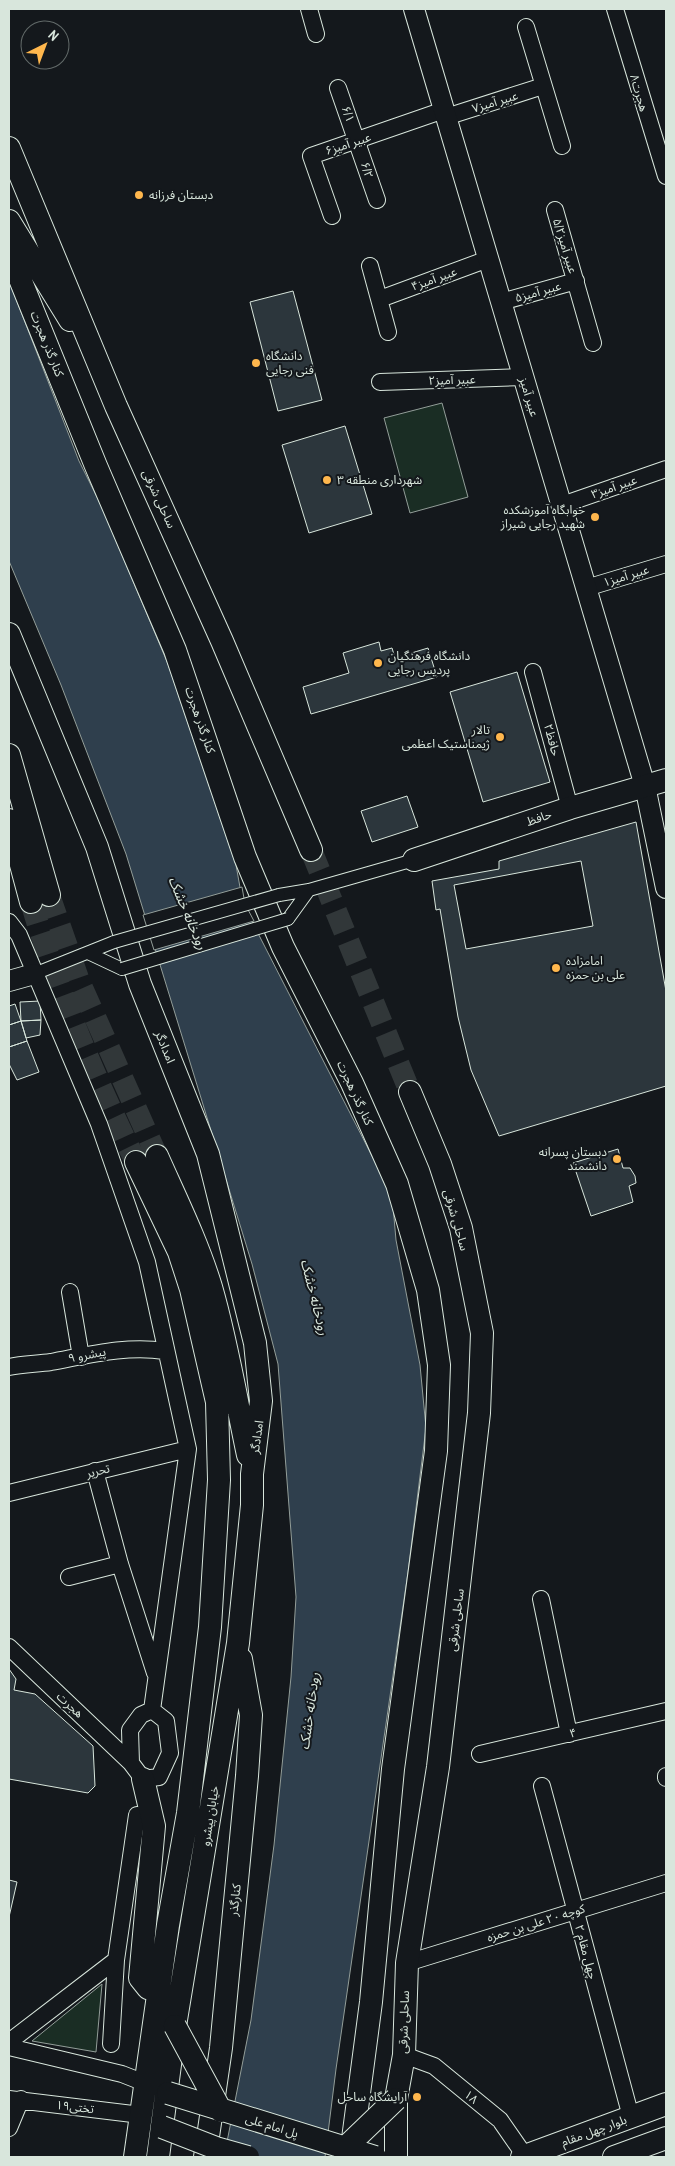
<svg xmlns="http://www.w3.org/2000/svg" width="675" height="2166" viewBox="0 0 675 2166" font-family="'Archivo Narrow','Noto Sans Arabic',sans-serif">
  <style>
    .green { fill: #1a2d24; stroke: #939e99 }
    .water { fill: #2f3f4d; stroke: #939e99 }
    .pier { fill: #14181c; stroke: #939e99 }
    .building { fill: #2c363c; stroke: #d8e6dc; fill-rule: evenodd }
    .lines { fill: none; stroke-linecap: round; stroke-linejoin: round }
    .secondary-tunnel { stroke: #313739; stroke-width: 22; stroke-dasharray: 22 11; stroke-linecap: butt }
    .pedestrian-casing { stroke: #d8e6dc; stroke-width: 14 }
    .minor-casing { stroke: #d8e6dc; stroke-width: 18 }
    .tertiary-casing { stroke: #d8e6dc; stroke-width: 22 }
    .secondary-casing { stroke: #d8e6dc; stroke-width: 24 }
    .pedestrian { stroke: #14181c; stroke-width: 12 }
    .minor { stroke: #14181c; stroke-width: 16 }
    .tertiary { stroke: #14181c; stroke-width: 20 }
    .secondary { stroke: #14181c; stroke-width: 22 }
    .pedestrian-bridge-casing { stroke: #d8e6dc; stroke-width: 14; stroke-linecap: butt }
    .secondary-bridge-casing { stroke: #d8e6dc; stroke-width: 24; stroke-linecap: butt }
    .pedestrian-bridge { stroke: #14181c; stroke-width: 12 }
    .secondary-bridge { stroke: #14181c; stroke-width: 22 }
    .poi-dot { fill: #ffb74d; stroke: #14181c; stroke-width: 2 }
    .labels { text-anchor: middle; stroke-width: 4; stroke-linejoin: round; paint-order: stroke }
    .street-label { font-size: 12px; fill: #d8e6dc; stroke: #14181c }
    .poi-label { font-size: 12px; fill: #d8e6dc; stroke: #14181c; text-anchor: start }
    .water-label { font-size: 14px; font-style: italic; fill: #d8e6dc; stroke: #14181c }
  </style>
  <rect width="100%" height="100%" fill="#14181c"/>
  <path class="green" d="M442,403L468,497L410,513L384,418Z
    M102,1984L96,2052L32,2041Z"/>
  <path class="water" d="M9,281L79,461L101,505L168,664L236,865L243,904L392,1195L396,1240L420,1365L426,1428L408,1572L336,2069L325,2157H224L251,2020L274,1845L291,1677L296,1597L278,1364L252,1264L126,854L61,685L9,561Z"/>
  <path class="pier" d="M242,887L245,904L254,921L154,950L143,915Z"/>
  <path class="building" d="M293,291L322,400L278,411L250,302Z
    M345,426L372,514L309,533L282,445Z
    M379,642L381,651L392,648L395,658L428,648L437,677L311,714L303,687L349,673L343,653Z
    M517,672L550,782L483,802L450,692Z
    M407,796L418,827L372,842L361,811Z
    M636,822L666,991V1086L499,1136L471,1070L458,1017L440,909L436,910L432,881L499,869V861ZM581,861L593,926L466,949L454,885Z
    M40,1001L41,1020L21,1021L20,1002Z
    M15,1004L21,1021L9,1025V1006Z
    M41,1020L40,1035L26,1038L21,1021Z
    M21,1021L27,1041L9,1047V1025Z
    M27,1041L39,1072L17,1080L9,1064V1047Z
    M618,1149L623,1168H630L635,1176L636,1183L629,1186L633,1202L591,1216L573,1163Z
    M9,1669L16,1679L14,1690L35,1694L93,1746L95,1786L88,1793L9,1779Z
    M9,1880L17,1882L9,1917Z"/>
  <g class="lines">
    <path class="secondary-tunnel" d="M311,850L410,1092
      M49,895L79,981L157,1156
      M31,902C58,991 95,1079 136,1162"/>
    <defs>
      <path id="pedestrian" d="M279,895L309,890L414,860
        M288,919L309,890
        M88,953L122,969
        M34,974L114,942"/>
      <path id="minor" d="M309,9L316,34
        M615,9L666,176
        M526,27L562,146
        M338,88L377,200
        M446,117L543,86
        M555,210L593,343
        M332,216L311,156L444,110
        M370,266L388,332
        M380,299L488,259
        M501,302L576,281
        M380,382L523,377
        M562,505L666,469
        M586,588L666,564
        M533,672L570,808
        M9,922L19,935L99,1124L147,1262L188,1449L152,1710
        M70,1292L81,1357
        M9,1367C23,1364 37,1364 51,1362C89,1355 126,1345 165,1351
        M95,1471L120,1564L155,1673
        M9,1493L188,1449
        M69,1577L120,1564
        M541,1599L569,1734
        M9,1647L131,1763
        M152,1710L166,1721L170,1753L159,1777L143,1779L131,1763L130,1730L141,1715Z
        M480,1754L666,1711
        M666,1776V1778
        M542,1786L631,2117
        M407,1963L666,1883
        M9,2042L116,1960
        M111,2044L116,1960L137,1815
        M9,2047L122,2074L155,2087
        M404,2055L434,2066L500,2120L525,2156
        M9,2099L141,2115
        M9,2128L21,2099"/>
      <path id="tertiary" d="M414,9L645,786L666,888
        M9,981L34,974"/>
      <path id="secondary" d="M9,148L116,406L222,641L311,850
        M9,221L70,320
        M9,252L96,466L175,650L245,857L283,947L352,1083L397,1184L428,1290L439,1365L436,1451L393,1769L371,2002L351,2154
        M9,634L97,847L140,984L208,1154L255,1343L261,1401L252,1474V1505L238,1643L175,2026L158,2157
        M9,755L49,895
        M9,820L31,902
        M414,860L570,808L666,780
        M157,1156C176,1199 197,1241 211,1287C227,1342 236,1399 248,1455
        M143,1779L154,1826L140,1978L148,1988L158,1992
        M135,2157L168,1925L188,1813L210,1627L219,1480L217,1402L191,1289L179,1252L136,1162
        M205,2157L221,2048L247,1776L251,1715L241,1659
        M396,2157V2099L404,2055L407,1963L438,1767L479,1413L482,1333L461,1228L440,1164L410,1092
        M522,2157L666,2104
        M614,2157L666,2138"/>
    </defs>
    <use href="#pedestrian" class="pedestrian-casing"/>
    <use href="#minor" class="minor-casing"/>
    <use href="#tertiary" class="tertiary-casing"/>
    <use href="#secondary" class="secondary-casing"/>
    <use href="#pedestrian" class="pedestrian"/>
    <use href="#minor" class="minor"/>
    <use href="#tertiary" class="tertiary"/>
    <use href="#secondary" class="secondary"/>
    <defs>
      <path id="pedestrian-bridge" d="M114,942L279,895
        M122,969L288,919"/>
      <path id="secondary-bridge" d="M175,2026L221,2111
        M168,2093L375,2157
        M162,2127L216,2148L248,2157
        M345,2148L396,2099"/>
    </defs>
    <use href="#pedestrian-bridge" class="pedestrian-bridge-casing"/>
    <use href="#secondary-bridge" class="secondary-bridge-casing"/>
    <use href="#pedestrian-bridge" class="pedestrian-bridge"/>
    <use href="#secondary-bridge" class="secondary-bridge"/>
  </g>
  <g class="poi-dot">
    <circle cx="139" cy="195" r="5"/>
    <circle cx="256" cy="363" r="5"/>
    <circle cx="327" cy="480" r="5"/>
    <circle cx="595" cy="517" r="5"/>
    <circle cx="378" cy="663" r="5"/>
    <circle cx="500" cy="737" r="5"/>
    <circle cx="556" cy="968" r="5"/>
    <circle cx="617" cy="1159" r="5"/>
    <circle cx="417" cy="2097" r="5"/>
  </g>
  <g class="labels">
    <g class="street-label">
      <text transform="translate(639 93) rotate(74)" y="4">هجرت۸</text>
      <text transform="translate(495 102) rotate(-17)" y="4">۷عبیر آمیز</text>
      <text transform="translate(348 114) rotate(70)" y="4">۶/۱</text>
      <text transform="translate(348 144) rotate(-18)" y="4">۶عبیر آمیز</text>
      <text transform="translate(367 170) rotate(72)" y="4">۶/۲</text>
      <text transform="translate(565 246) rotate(73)" y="4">۵/۲عبیر آمیز</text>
      <text transform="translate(434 279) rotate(-20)" y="4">۴عبیر آمیز</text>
      <text transform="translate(538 292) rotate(-16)" y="4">۵عبیر آمیز</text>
      <text transform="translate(47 344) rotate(68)" y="4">کنار گذر هجرت</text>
      <text transform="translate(452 380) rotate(-2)" y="4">۲عبیر آمیز</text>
      <text transform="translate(529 397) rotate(73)" y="4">عبیر آمیز</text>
      <text transform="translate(614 487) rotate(-19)" y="4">۳عبیر آمیز</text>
      <text transform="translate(159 499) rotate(65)" y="4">ساحلی شرقی</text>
      <text transform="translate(626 576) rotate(-17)" y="4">۱عبیر آمیز</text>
      <text transform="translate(200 720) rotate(71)" y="4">کنار گذر هجرت</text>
      <text transform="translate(552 740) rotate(75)" y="4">۲حافظ</text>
      <text transform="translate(539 818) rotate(-19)" y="4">حافظ</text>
      <text transform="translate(165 1047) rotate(68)" y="4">امدادگر</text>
      <text transform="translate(355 1093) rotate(65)" y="4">کنار گذر هجرت</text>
      <text transform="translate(456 1220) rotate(74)" y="4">ساحلی شرقی</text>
      <text transform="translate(87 1355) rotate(-11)" y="4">پیشرو ۹</text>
      <text transform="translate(257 1437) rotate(-82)" y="4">امدادگر</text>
      <text transform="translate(98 1471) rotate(-14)" y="4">تحریر</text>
      <text transform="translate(456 1620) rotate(-83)" y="4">ساحلی شرقی</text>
      <text transform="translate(70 1705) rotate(43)" y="4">هجرت</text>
      <text transform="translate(573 1733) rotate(-13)" y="4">۴</text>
      <text transform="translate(210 1816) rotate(-81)" y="4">خیابان پیشرو</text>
      <text transform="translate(235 1900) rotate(-84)" y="4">کنارگذر</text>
      <text transform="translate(536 1923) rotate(-17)" y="4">کوچه ۲۰ علی بن حمزه</text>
      <text transform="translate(586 1952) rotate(75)" y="4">چهل مقام ۲</text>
      <text transform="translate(404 2022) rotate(-88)" y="4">ساحلی شرقی</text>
      <text transform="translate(471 2097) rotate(39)" y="4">۱۸</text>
      <text transform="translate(75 2107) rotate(7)" y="4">تختی۱۹</text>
      <text transform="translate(272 2126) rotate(17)" y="4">پل امام علی</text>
      <text transform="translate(594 2131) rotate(-20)" y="4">بلوار چهل مقام</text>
    </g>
    <g class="poi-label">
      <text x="149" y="199">دبستان فرزانه</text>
      <text x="266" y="360">دانشگاه<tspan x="266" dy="14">فنی رجایی</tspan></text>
      <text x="337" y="484">شهرداری منطقه ۳</text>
      <text x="585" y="514" text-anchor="end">خوابگاه آموزشکده<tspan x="585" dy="14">شهید رجایی شیراز</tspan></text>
      <text x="388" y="660">دانشگاه فرهنگیان<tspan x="388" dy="14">پردیس رجایی</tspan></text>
      <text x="490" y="734" text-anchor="end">تالار<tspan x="490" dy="14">ژیمناستیک اعظمی</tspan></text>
      <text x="566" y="965">امامزاده<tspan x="566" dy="14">علی بن حمزه</tspan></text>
      <text x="607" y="1156" text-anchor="end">دبستان پسرانه<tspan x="607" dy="14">دانشمند</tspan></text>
      <text x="407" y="2101" text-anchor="end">آرایشگاه ساحل</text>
    </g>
    <g class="water-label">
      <text transform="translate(188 913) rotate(67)" y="5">رودخانه خشک</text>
      <text transform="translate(315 1297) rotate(76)" y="5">رودخانه خشک</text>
      <text transform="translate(309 1711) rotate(-82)" y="5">رودخانه خشک</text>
    </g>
  </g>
  <rect width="675" height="2166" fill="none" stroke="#d8e6dc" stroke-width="20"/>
  <g transform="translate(45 45) rotate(42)"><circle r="24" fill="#14181c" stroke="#626a69"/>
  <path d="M0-4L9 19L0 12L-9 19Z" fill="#ffb74d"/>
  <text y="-8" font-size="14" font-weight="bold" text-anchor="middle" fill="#d8e6dc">N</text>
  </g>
</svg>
